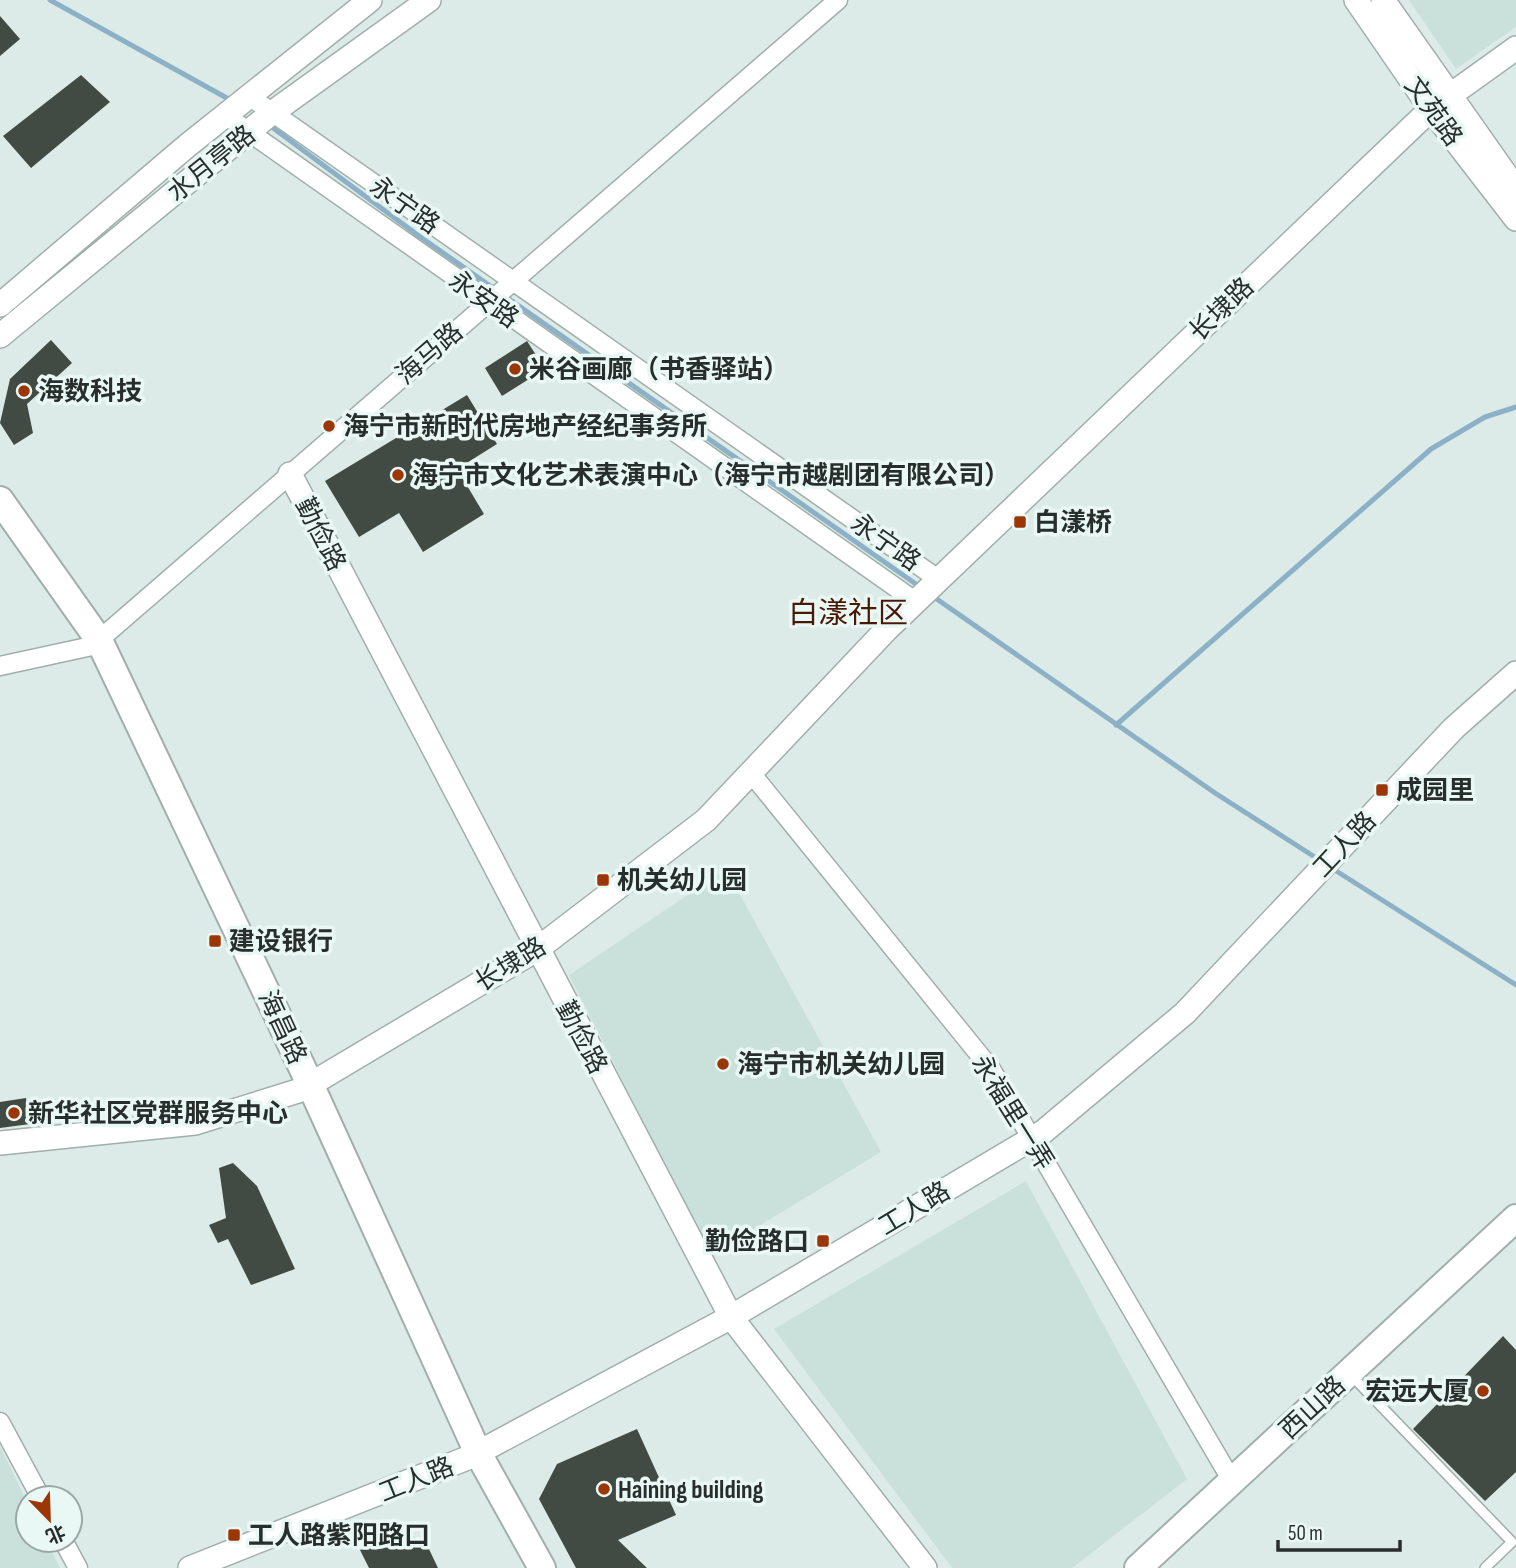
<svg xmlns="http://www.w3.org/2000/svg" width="1516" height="1568" viewBox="0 0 1516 1568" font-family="'Sofia Sans Condensed','Noto Sans SC',sans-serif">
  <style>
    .built { fill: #cae1db }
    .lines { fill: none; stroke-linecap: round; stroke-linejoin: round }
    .stream { stroke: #8cb1c6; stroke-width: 5 }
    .building { fill: #424b43 }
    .lane-casing { stroke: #a1afab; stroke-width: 12 }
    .street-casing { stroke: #a1afab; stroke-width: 21 }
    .secondary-casing { stroke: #a1afab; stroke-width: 26 }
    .primary-casing { stroke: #a1afab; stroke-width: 30 }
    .lane { stroke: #fff; stroke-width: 9 }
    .street { stroke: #fff; stroke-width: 18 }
    .secondary { stroke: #fff; stroke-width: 23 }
    .primary { stroke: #fff; stroke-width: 26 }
    .poi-dot { fill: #9b3607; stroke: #e9f8f4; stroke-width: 2.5 }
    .labels { text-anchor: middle; stroke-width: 7; stroke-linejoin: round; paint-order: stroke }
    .street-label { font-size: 26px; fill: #282e2c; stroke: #e9f8f4 }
    .poi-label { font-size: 26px; font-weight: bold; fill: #282e2c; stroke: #e9f8f4; text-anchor: start }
    .quarter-label { font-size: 30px; fill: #4a1906; stroke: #e9f8f4 }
  </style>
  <rect width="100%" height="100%" fill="#dcebe7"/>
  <path class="built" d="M1409,0H1516V27L1456,69Z
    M726,869L881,1152L711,1255L569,975Z
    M1026,1181L1187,1479L1072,1568H952L774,1329Z
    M0,1446L28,1504V1540H46L60,1568H0Z"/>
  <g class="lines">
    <path class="stream" d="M50,0L234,102
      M269,125L419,236L923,589
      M931,595L1215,793L1321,861
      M1116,725L1431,449L1485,417L1516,407
      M1330,867L1516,985"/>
  </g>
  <path class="building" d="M0,16L20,39L0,56Z
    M81,75L110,102L31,168L3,136Z
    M51,340L72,363L27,404L33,433L14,445L0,423L10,379Z
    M527,341L545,369L502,396L485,368Z
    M467,395L497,444L457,469L484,514L423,552L399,513L359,537L325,481Z
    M26,1098L30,1124L0,1128V1102Z
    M233,1163L257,1186L295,1269L251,1285L228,1239L218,1243L209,1225L226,1218L219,1168Z
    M1503,1336L1516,1350V1472L1485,1501L1413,1429Z
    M637,1429L676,1515L618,1540L647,1568H576L539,1499L557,1464Z
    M409,1534L427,1545L438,1568H369L360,1550Z"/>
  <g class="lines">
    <defs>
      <path id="lane" d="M1350,1374L1512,1542L1485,1568"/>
      <path id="street" d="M249,96L938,579
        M225,115L915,601
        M0,666L92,646L838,0
        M751,773L991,1069L1232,1481
        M0,1422L41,1498
        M63,1540L78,1568"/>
      <path id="secondary" d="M1356,0L1431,109L1516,219
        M1383,0L1516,189
        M0,305L188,145L370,0
        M0,336L269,115L429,0
        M290,474L731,1317L925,1568
        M0,1143L195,1123L301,1090L536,950L706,820L886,630L1431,109L1516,48
        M190,1568L470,1457L731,1317L1043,1132L1185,1013L1454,728L1516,673"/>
      <path id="primary" d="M0,500L99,640L310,1084L478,1453L542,1568
        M1138,1568L1516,1218"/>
    </defs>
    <use href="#lane" class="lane-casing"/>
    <use href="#street" class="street-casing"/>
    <use href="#secondary" class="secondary-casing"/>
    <use href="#primary" class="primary-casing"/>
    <use href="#lane" class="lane"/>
    <use href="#street" class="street"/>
    <use href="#secondary" class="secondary"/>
    <use href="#primary" class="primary"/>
  </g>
  <g class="poi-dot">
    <circle cx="515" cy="369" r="7"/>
    <circle cx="24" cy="391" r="7"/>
    <circle cx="329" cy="426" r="7"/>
    <circle cx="398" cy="475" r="7"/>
    <rect x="1013" y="515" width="14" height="14" rx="3.5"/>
    <rect x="1375" y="783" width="14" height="14" rx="3.5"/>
    <rect x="596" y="873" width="14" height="14" rx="3.5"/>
    <rect x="208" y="934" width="14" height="14" rx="3.5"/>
    <circle cx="723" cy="1064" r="7"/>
    <circle cx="14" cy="1113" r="7"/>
    <rect x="816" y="1234" width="14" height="14" rx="3.5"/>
    <circle cx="1483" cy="1391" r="7"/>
    <circle cx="604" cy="1489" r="7"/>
    <rect x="227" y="1528" width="14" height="14" rx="3.5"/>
  </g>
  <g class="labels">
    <g class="street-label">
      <text transform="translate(1434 111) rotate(54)" y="9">文苑路</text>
      <text transform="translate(211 163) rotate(-39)" y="9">水月亭路</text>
      <text transform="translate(405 205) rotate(35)" y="9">永宁路</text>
      <text transform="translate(484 299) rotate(35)" y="9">永安路</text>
      <text transform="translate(1221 309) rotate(-44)" y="9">长埭路</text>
      <text transform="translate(429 353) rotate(-41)" y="9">海马路</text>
      <text transform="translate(321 534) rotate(63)" y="9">勤俭路</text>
      <text transform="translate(886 542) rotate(35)" y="9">永宁路</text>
      <text transform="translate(1344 844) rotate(-47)" y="9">工人路</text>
      <text transform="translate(510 964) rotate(-32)" y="9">长埭路</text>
      <text transform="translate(283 1027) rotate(65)" y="9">海昌路</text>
      <text transform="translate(582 1037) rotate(62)" y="9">勤俭路</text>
      <text transform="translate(1013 1112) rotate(58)" y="9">永福里一弄</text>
      <text transform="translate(914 1208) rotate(-31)" y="9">工人路</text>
      <text transform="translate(1312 1407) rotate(-43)" y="9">西山路</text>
      <text transform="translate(416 1479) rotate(-22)" y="9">工人路</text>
    </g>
    <g class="poi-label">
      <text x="529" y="378">米谷画廊（书香驿站）</text>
      <text x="38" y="400">海数科技</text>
      <text x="343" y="435">海宁市新时代房地产经纪事务所</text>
      <text x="412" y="484">海宁市文化艺术表演中心（海宁市越剧团有限公司）</text>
      <text x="1034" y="531">白漾桥</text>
      <text x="1396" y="799">成园里</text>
      <text x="617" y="889">机关幼儿园</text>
      <text x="229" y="950">建设银行</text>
      <text x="737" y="1073">海宁市机关幼儿园</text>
      <text x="28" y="1122">新华社区党群服务中心</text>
      <text x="809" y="1250" text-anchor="end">勤俭路口</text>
      <text x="1469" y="1400" text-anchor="end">宏远大厦</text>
      <text x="618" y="1498">Haining building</text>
      <text x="248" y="1544">工人路紫阳路口</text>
    </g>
    <g class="quarter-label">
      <text x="848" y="623">白漾社区</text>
    </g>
  </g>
  <g transform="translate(49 1519) rotate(157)"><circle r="33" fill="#e9f8f4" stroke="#9ca7a4" stroke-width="2"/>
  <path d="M0-5L12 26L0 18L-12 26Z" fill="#9b3607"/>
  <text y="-10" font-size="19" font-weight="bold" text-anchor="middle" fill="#282e2c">北</text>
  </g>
  <path d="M1278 1540v10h122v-10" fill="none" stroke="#282e2c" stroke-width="3.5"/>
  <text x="1288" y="1540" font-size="21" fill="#282e2c" stroke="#e9f8f4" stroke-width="5" paint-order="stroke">50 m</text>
</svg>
